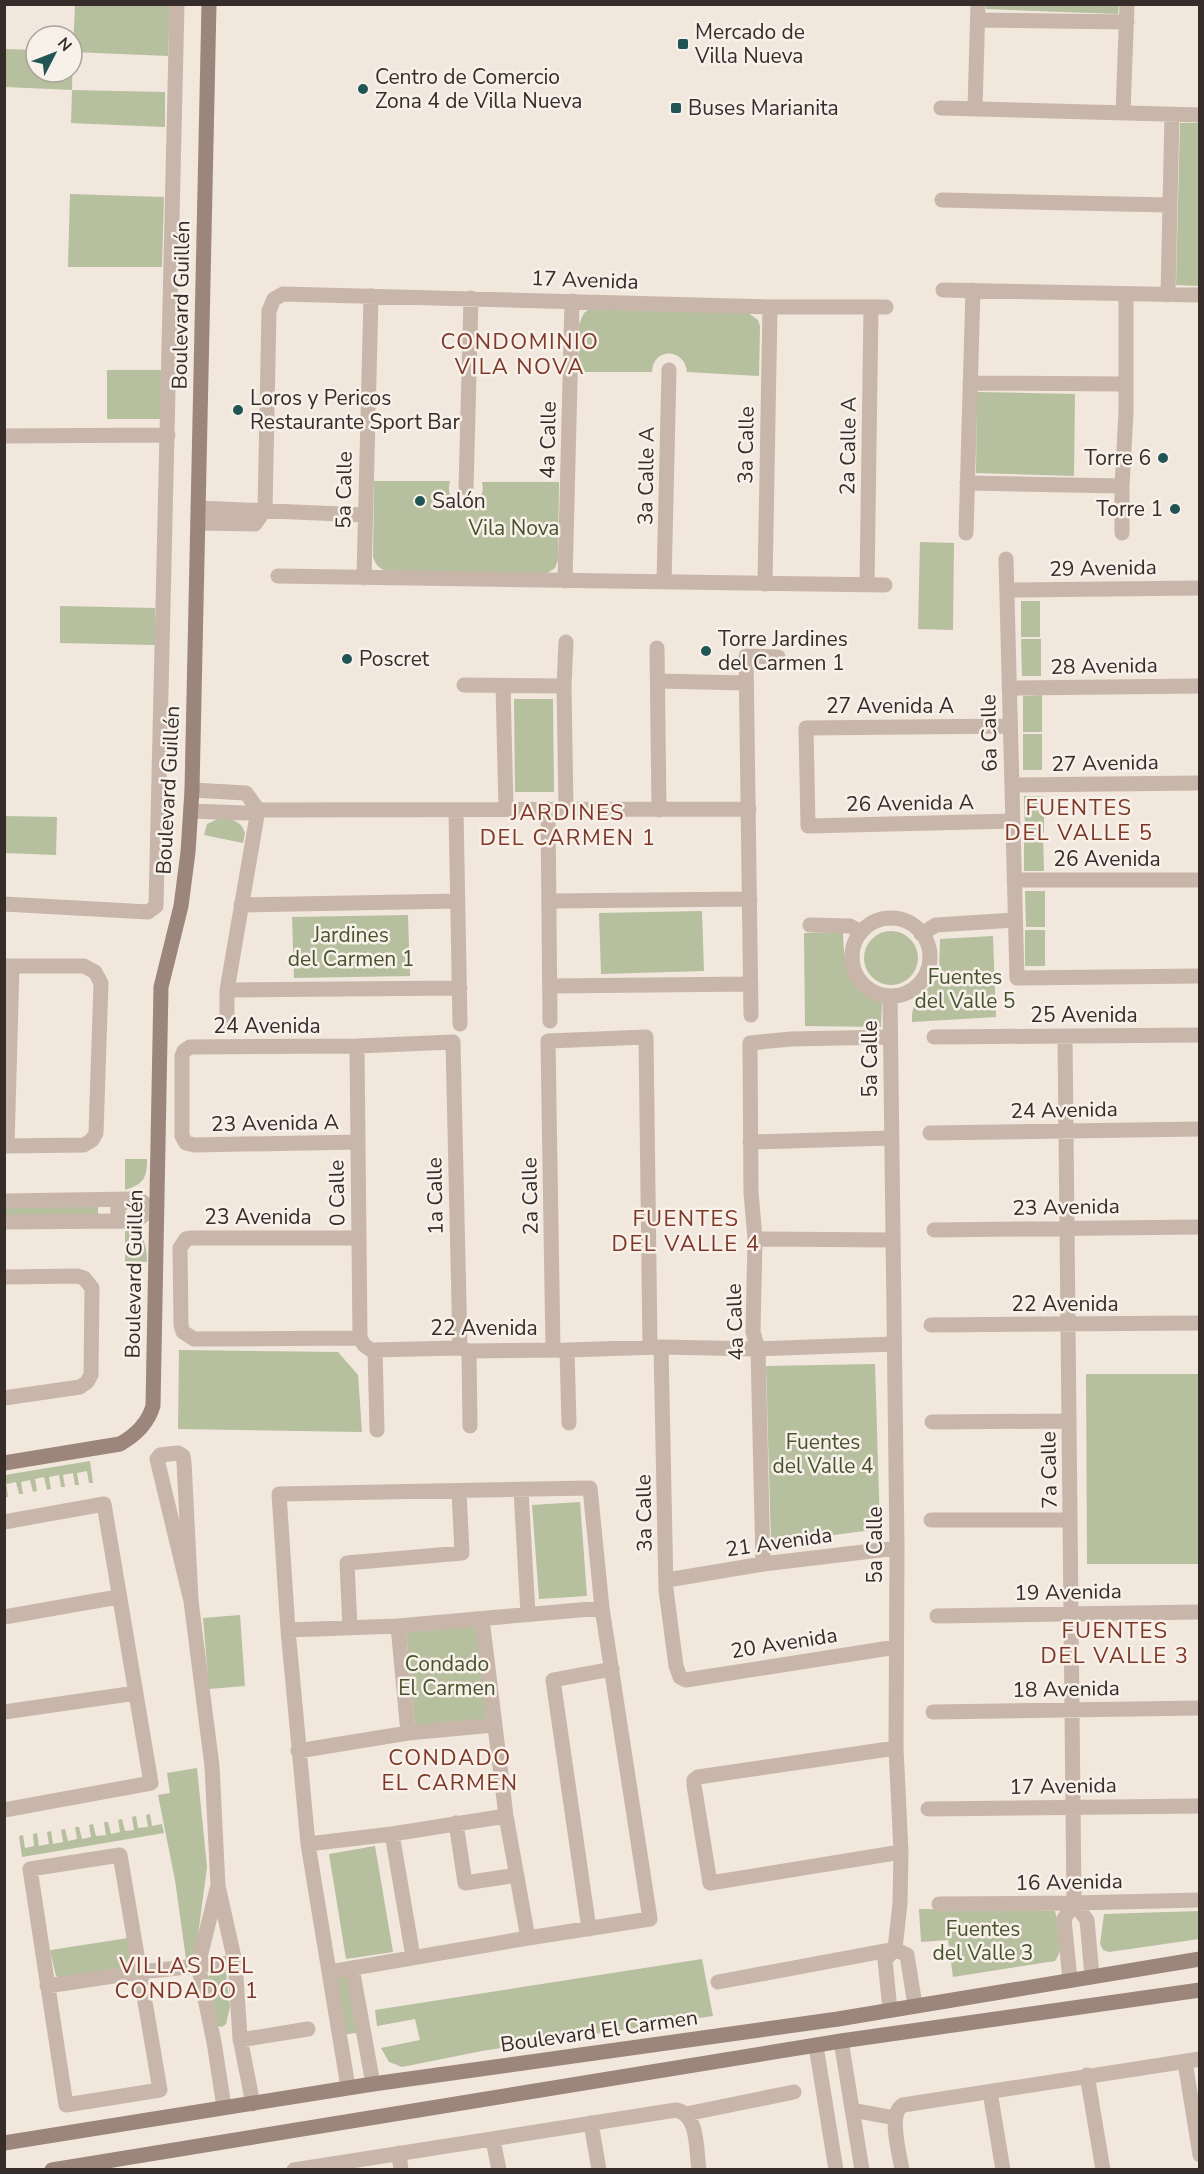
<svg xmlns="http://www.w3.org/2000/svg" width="1204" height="2174" viewBox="0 0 1204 2174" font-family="'Nunito Sans',sans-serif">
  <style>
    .green { fill: #b6bf9e }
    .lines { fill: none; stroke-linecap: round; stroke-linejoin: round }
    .street { stroke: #c8b6aa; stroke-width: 15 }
    .secondary { stroke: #9c857b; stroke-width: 15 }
    .poi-dot { fill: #215455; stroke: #f8f1ea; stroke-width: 2 }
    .labels { text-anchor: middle; stroke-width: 5; stroke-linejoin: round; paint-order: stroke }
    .poi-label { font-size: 21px; fill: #362c29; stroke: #f8f1ea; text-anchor: start }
    .street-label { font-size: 21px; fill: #362c29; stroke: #f8f1ea }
    .park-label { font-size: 21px; fill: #47532e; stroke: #f8f1ea }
    .neighbourhood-label { font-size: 22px; letter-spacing: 1.5px; fill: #7f3828; stroke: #f8f1ea }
  </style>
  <rect width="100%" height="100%" fill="#f1e7dd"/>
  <path class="green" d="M986,4L1119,5L1118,14L986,9Z
    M75,5H170L168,56L73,52L72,90L165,92V127L71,123L72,90L5,87V49L36,50V72H72Z
    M1180,123H1199V286L1176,285Z
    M70,194L164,197L162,267H68Z
    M591,308L748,313L758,320L760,326L759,376L687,372C685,348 653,347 652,372H578L579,324L584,313Z
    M107,370H162V419H107Z
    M977,392L1075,394L1074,476L976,473Z
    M374,481H450C441,511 489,514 482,482H559L558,560L555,568L546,574L389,572C380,569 376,566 373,557Z
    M920,542L954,543L953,630L918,629Z
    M1021,601H1040V637H1021Z
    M60,606L155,608V645L60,643Z
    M1021,639H1041V676H1022Z
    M1042,695V732H1023V696Z
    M514,699H553L554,792H515Z
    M1023,734H1042V770H1023Z
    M1024,796H1044V833H1025Z
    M5,816L57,817L56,855L5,853Z
    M218,819C230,818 241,820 245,833L243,843L204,835L207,824Z
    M1024,835H1043L1044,871H1024Z
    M1025,891H1045V927H1026Z
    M702,911L704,971L601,974L599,913Z
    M408,915L410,976L294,978L292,917Z
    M1025,930H1045V966H1025Z
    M864 958a27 27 0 1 1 54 0a27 27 0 1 1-54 0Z
    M804,933H843C844,972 850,982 882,1003L881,1027L805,1026Z
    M993,936L996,1017L912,1022C911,996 926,994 939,976L940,939Z
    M125,1159H147C147,1178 144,1184 125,1190Z
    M98,1203V1218L5,1220L4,1205Z
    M125,1231C144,1230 147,1245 147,1262H125Z
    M179,1350L338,1352L358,1375L362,1432L178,1429Z
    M875,1364L880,1529L771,1543L766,1366Z
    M1086,1374H1199V1564H1087Z
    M90,1461L93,1483H89L87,1471L77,1473L79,1485H75L73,1473L63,1475L65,1487H61L59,1475L49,1477L51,1489L47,1490L44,1477L35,1479L37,1491L33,1492L30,1480L21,1482L23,1494H19L16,1482L7,1484L6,1482L8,1497H5V1475Z
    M580,1502L587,1596L539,1599L532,1505Z
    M240,1615L245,1686L209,1689L203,1618Z
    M478,1625L487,1721L415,1727L406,1631Z
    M197,1768L207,1867L195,1958L186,1959L175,1880L158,1795L170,1793L167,1773Z
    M150,1814L152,1826L162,1824L164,1833L22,1857L19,1836L23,1835L25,1848L34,1846L33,1834L37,1833L39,1846L49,1844L47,1832L51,1831L53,1844L63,1842L61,1830L65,1829L68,1841L77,1839L75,1827H79L82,1839L91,1837L89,1825L93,1824L96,1836L105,1835L106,1836L104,1822H108L111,1834L120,1832L118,1820L122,1819L125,1831L134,1830L132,1817L136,1816L138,1828L148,1827L146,1815Z
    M375,1846L393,1952L346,1959L329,1854Z
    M919,1909L1055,1911C1059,1926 1066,1947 1055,1961L953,1977L948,1940L921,1942Z
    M1199,1911V1939L1109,1952L1103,1950L1100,1944L1104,1914Z
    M128,1938L131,1956L124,1967L60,1978L56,1976L50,1951L51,1950Z
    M702,1959L713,2016L482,2051L402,2067L389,2062L381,2048L420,2040L415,2019L377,2026L375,2010Z
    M352,1968L364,2032L340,2035L330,1972Z
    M223,1970L226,1972L230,2007L226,2024L222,2027L218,2026L208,1977L211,1973Z"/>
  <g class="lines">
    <path class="street" d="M978,20L1127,22
      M941,108L1200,115
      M975,108L978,4
      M1123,113L1127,4
      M942,200L1169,205
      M943,290L1200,295
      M1168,295L1172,115
      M970,383L1125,384
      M4,436L168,435
      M967,483L1122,486
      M466,488L471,298
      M198,508L364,515
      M265,510L269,311L274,299L283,294L770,307H886
      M198,523L255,524L265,510
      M966,533L973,290
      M1122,533V486L1126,412V294
      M1006,559L1017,978L1200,976
      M278,576L885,585
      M364,578L371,296
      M565,581L572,301
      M664,582L669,370
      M765,584L770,307
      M867,585L871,307
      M1007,590L1200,588
      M657,648L659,810
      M658,681L746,683
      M464,685L564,686
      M503,686L506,808
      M1009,688L1200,686
      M1010,726L806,728L808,826L1013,821
      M1012,785L1200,783
      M192,790L246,793L258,810L227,990V1024
      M548,809L550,1021
      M566,809L564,686L566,642
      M456,810L460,1024
      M191,811L245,813L258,810L749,809
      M1014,880H1200
      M550,901L750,899
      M4,904L148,912L156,906L177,4
      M241,905L458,901
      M852 957a39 39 0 1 1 78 0a39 39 0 1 1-78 0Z
      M810,925L850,926L861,932
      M921,934L936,925L1015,920
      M4,966H84L95,972L101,983L96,1133L92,1140L84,1145L4,1146
      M551,986L751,984
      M227,990L460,988
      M890,996L897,1548L896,1748L901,1852L900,1903L895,1949
      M751,1015L746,656L778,657
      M1065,1036L1074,1903
      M934,1037L1200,1035
      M357,1046L360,1338
      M930,1133L1200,1129
      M358,1142L194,1145L186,1143L182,1136V1056L184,1051L190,1047L357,1046L453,1042L460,1348
      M750,1142L891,1138
      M7,1146L12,966
      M4,1201L133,1199C172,1206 115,1241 118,1207L127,1200
      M4,1222L127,1221
      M934,1230L1200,1227
      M359,1238H192L186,1239L180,1248L181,1325L183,1332L194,1339L360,1338L364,1345L371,1350L460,1348L469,1351L567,1350L661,1347L758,1349L894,1344
      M755,1239L892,1240
      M4,1277L77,1276L84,1278L92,1288L91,1375L87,1382L80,1387L4,1398
      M931,1325L1200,1323
      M661,1347L666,1590L676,1666L680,1677L686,1680L896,1647
      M375,1350L377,1430
      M553,1350L548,1041L646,1037L650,1347
      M567,1350L569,1423
      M469,1351L470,1426
      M932,1422L1069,1421
      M521,1490L528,1614
      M931,1520H1070
      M4,1522L104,1504L151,1783L4,1810
      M763,1564L758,1349L753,1332L755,1239L751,1192L750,1043L791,1039L890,1037
      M667,1580L763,1564L897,1548
      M191,1601L157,1459L160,1455L178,1453L183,1456L184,1462L191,1601L212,1766L218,1886L235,1962L240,2038L253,2104
      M937,1616L1200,1612
      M4,1617L118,1597
      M482,1619L506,1816L528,1938
      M398,1626L408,1733
      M350,1628L347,1563L462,1553L459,1491
      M288,1630L398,1626L602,1608
      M4,1712L136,1693
      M933,1712L1200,1708
      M896,1748L698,1777L694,1780V1785L710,1883L901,1852
      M298,1751L408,1733L494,1725
      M928,1809L1200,1806
      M456,1823L465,1883L517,1875
      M392,1834L413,1957
      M308,1844L392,1834L506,1816
      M120,1855L160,2090L66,2105L30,1869Z
      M217,1889L198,1965L214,2042L224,2107
      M1074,1903L1087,1920L1092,1976
      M939,1904L1074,1903L1200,1900
      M589,1929L553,1680L612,1669
      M895,1949L907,1955L915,2005
      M352,1968L373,2084
      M330,1972L528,1938L650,1919L602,1608L590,1488L279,1494L288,1630L308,1844L348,2087
      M1070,1980L1064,1919L1074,1903
      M718,1982L895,1949
      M47,1986L140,1972L235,1962
      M890,2010L885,1960L895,1949
      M240,2040L308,2029
      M841,2041L862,2170
      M816,2046L836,2170
      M1185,2062L1200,2155
      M1087,2075L1103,2170
      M990,2092L1003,2170
      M852,2110L895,2118
      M686,2114L794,2092
      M591,2123L599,2170
      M493,2140L499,2170
      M399,2153L401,2170
      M294,2170L676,2110C699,2114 696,2151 699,2170
      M902,2170C900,2154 887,2114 903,2105L1200,2059"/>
    <path class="secondary" d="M4,1463L120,1444C136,1435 148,1423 153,1406L161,987L181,906L188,852L192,790L209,4
      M4,2143L373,2084L838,2019L1200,1959
      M52,2170L841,2041L1200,1990"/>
  </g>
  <g class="poi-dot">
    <rect x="677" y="38" width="12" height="12" rx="3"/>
    <circle cx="363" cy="89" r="6"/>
    <rect x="670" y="102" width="12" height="12" rx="3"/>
    <circle cx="238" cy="410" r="6"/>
    <circle cx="1163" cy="458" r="6"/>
    <circle cx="420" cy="501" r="6"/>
    <circle cx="1175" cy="509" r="6"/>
    <circle cx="706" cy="651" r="6"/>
    <circle cx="347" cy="659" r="6"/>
  </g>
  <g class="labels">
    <g class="poi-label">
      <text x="695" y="39">Mercado de<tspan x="695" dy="24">Villa Nueva</tspan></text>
      <text x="375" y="84">Centro de Comercio<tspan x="375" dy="24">Zona 4 de Villa Nueva</tspan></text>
      <text x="688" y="115">Buses Marianita</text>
      <text x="250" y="405">Loros y Pericos<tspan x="250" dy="24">Restaurante Sport Bar</tspan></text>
      <text x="1151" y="465" text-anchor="end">Torre 6</text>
      <text x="432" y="508">Salón</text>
      <text x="1163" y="516" text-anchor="end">Torre 1</text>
      <text x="718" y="646">Torre Jardines<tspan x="718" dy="24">del Carmen 1</tspan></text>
      <text x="359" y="666">Poscret</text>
    </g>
    <g class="street-label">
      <text transform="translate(585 280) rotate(2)" y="7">17 Avenida</text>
      <text transform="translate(181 305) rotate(-89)" y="7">Boulevard Guillén</text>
      <text transform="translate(548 440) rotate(-89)" y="7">4a Calle</text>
      <text transform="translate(746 445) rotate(-89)" y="7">3a Calle</text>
      <text transform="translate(848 446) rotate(-89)" y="7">2a Calle A</text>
      <text transform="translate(646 476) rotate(-89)" y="7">3a Calle A</text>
      <text transform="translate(344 490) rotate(-89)" y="7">5a Calle</text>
      <text transform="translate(1103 568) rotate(-1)" y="7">29 Avenida</text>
      <text transform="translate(1104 666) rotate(-1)" y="7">28 Avenida</text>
      <text x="890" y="713">27 Avenida A</text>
      <text transform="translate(989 733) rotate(-91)" y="7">6a Calle</text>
      <text transform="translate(1105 763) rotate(-1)" y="7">27 Avenida</text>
      <text transform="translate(168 790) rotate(-87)" y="7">Boulevard Guillén</text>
      <text transform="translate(910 803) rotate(-1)" y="7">26 Avenida A</text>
      <text x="1107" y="866">26 Avenida</text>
      <text x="1084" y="1022">25 Avenida</text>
      <text x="267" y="1033">24 Avenida</text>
      <text transform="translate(870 1059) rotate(-90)" y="7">5a Calle</text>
      <text transform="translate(1064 1110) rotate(-1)" y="7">24 Avenida</text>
      <text transform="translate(275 1123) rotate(-1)" y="7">23 Avenida A</text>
      <text transform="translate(337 1193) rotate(-91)" y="7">0 Calle</text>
      <text transform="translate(435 1196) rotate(-91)" y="7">1a Calle</text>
      <text transform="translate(530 1196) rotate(-91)" y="7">2a Calle</text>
      <text transform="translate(1066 1207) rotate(-1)" y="7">23 Avenida</text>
      <text x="258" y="1224">23 Avenida</text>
      <text transform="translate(134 1274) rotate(-89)" y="7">Boulevard Guillén</text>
      <text x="1065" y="1311">22 Avenida</text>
      <text transform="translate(735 1322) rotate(-92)" y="7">4a Calle</text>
      <text x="484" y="1335">22 Avenida</text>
      <text transform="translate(1049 1470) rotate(-91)" y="7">7a Calle</text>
      <text transform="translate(644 1513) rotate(-91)" y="7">3a Calle</text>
      <text transform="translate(779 1542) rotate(-8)" y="7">21 Avenida</text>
      <text transform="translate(875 1545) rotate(-90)" y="7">5a Calle</text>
      <text transform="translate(1068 1592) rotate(-1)" y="7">19 Avenida</text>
      <text transform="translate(784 1643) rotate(-9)" y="7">20 Avenida</text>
      <text transform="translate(1066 1689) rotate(-1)" y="7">18 Avenida</text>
      <text transform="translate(1063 1786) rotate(-1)" y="7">17 Avenida</text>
      <text transform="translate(1069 1882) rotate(-1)" y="7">16 Avenida</text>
      <text transform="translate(599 2031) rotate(-8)" y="7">Boulevard El Carmen</text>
    </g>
    <g class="park-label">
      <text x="514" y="535">Vila Nova</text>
      <text x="351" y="942">Jardines<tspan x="351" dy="24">del Carmen 1</tspan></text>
      <text x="965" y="984">Fuentes<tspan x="965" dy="24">del Valle 5</tspan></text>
      <text x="823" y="1449">Fuentes<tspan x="823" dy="24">del Valle 4</tspan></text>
      <text x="447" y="1671">Condado<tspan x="447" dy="24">El Carmen</tspan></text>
      <text x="983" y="1936">Fuentes<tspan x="983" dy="24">del Valle 3</tspan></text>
    </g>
    <g class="neighbourhood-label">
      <text x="520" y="349">CONDOMINIO<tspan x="520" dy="25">VILA NOVA</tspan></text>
      <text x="1079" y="815">FUENTES<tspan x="1079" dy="25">DEL VALLE 5</tspan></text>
      <text x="568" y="820">JARDINES<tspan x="568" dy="25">DEL CARMEN 1</tspan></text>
      <text x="686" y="1226">FUENTES<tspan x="686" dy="25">DEL VALLE 4</tspan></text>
      <text x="1115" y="1638">FUENTES<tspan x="1115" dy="25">DEL VALLE 3</tspan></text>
      <text x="450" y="1765">CONDADO<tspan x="450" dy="25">EL CARMEN</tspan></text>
      <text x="187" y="1973">VILLAS DEL<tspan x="187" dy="25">CONDADO 1</tspan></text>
    </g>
  </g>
  <rect width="1204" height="2174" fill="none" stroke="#362c29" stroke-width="12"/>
  <g transform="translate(54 54) rotate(48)"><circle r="28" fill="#f8f1ea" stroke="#aaa29d" stroke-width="1.5"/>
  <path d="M0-4.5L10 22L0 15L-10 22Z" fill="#215455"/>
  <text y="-9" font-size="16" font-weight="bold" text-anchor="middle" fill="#362c29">N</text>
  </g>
</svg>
